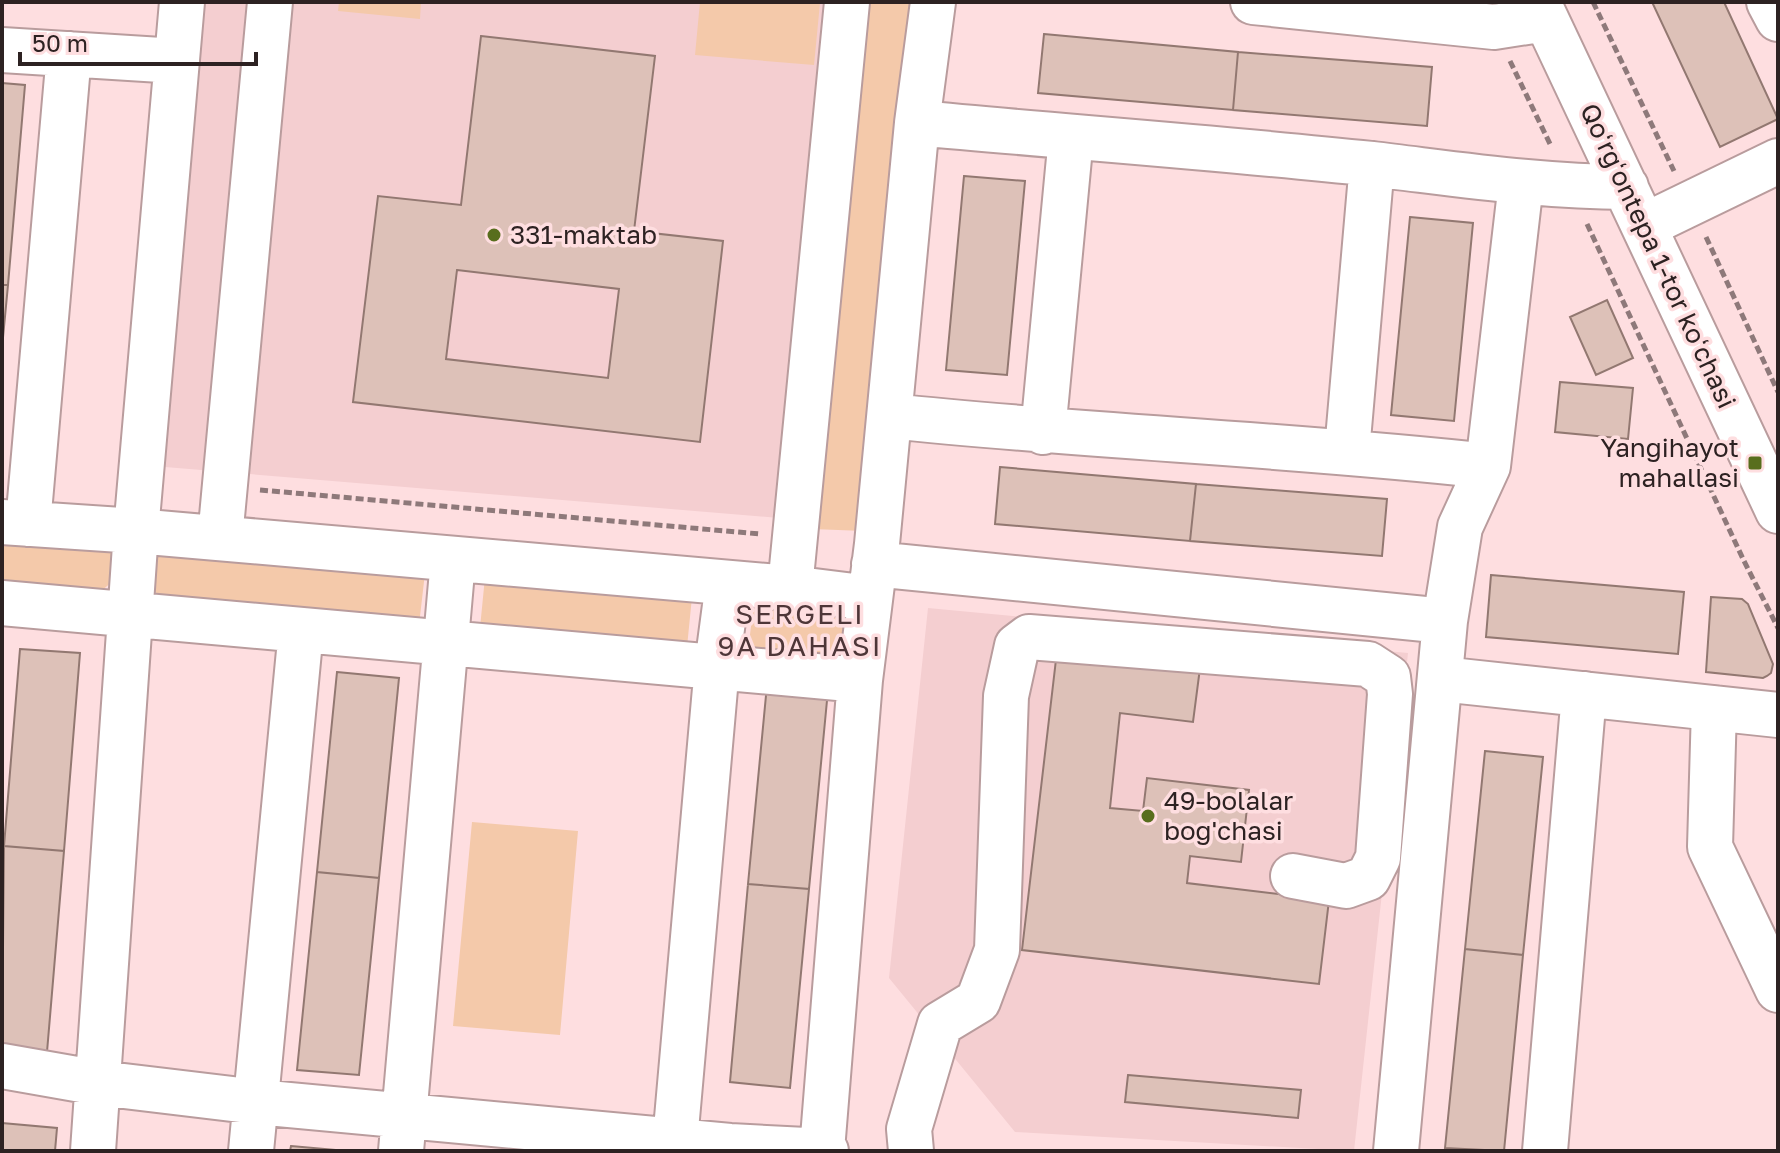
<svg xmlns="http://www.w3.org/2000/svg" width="1780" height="1153" viewBox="0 0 1780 1153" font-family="'Golos Text',sans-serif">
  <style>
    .built { fill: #f4ced0 }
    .green { fill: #f4c9aa }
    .building { fill: #ddc1b8; stroke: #927871; stroke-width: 2; fill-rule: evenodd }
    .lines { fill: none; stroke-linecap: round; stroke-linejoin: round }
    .minor-casing { stroke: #b99c9d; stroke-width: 48 }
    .path { stroke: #8e797a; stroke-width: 5; stroke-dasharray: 8 4; stroke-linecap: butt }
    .minor { stroke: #fff; stroke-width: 44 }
    .poi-dot { fill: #586e1d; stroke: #fedee0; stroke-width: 3 }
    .labels { text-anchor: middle; stroke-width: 7; stroke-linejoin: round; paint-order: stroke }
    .poi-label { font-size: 26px; fill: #2d2222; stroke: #fedee0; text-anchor: start }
    .street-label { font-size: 26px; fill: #2d2222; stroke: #fedee0 }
    .neighbourhood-label { font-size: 28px; letter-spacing: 2px; fill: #4e3638; stroke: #fedee0 }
  </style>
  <rect width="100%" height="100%" fill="#fedee0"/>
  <path class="built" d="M205,2H823L779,518L165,467Z
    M928,608L1408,653L1354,1151L1015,1132L889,978Z"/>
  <path class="green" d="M339,2H421L420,19L338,11Z
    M700,2L820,3L814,65L695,55Z
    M868,2L914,3L864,531L812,529Z
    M2,533L114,549L113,581L100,592L2,585Z
    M157,554L425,573L419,625L160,596L153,590L150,560Z
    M485,577L692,597L687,647L480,628Z
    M754,602L846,611L841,660L748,651Z
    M472,822L578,831L560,1035L453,1026Z"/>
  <path class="building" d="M1652,2H1724L1778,119L1720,147Z
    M1044,34L1238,52L1233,110L1038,93Z
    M481,36L655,56L634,231L723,241L700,442L353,402L378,196L461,205ZM457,270L619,289L608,378L446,359Z
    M1238,52L1432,67L1427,126L1233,110Z
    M2,83L25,85L8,285H2Z
    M964,176L1025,181L1007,375L946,370Z
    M1410,217L1473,223L1454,421L1391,415Z
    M2,285H8L2,348Z
    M1607,300L1633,358L1596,375L1570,317Z
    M1560,382L1633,388L1628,439L1555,432Z
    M1000,467L1196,484L1190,541L995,524Z
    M1196,484L1387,499L1382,556L1190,541Z
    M1491,575L1684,592L1678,654L1486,637Z
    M1711,597L1742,599L1748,604L1773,664L1771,673L1767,676L1763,678L1706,672Z
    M20,649L80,653L64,851L4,846Z
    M1057,651L1200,668L1193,722L1120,713L1110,808L1143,811L1147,778L1249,790L1241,862L1190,856L1187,883L1329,900L1319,984L1022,950Z
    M337,672L399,678L379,878L317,872Z
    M767,685L828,690L809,889L748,884Z
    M1485,751L1543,757L1523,955L1465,949Z
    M4,846L64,851L47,1052L2,1048Z
    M317,872L379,878L359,1075L297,1070Z
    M748,884L809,889L790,1088L730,1082Z
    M1465,949L1523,955L1504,1151L1445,1148Z
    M1128,1075L1301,1090L1298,1118L1125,1102Z
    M2,1123L57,1128L55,1151H2Z
    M291,1146L347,1151H290Z"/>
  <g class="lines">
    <defs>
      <path id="minor" d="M1253,2L1494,27L1546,19
        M1538,2L1778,511
        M1769,2L1778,19
        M2,50L177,61
        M917,123C1068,137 1221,148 1372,164C1457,174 1541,187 1626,187
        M1644,226L1778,161
        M890,416C1089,437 1289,444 1488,466
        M1043,432L1071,137
        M1347,451L1372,164
        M2,522L136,531L790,588L870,598
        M28,524L69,54
        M220,538L270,2
        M874,564L1445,621
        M790,588L847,2
        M2,603L860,680
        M1441,679L1778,715
        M1714,708L1710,847L1778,990
        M2,1066L99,1083L257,1102L730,1146L826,1151
        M675,1141L717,666L728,583
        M822,1150L860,680L877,544L917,123L933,2
        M93,1151L136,531L182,2
        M251,1151L301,630
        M401,1151L453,560
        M911,1151L909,1129L940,1024L978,1001L997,950L1006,696L1017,646L1029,637L1368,664L1388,677L1390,694L1378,858L1368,878L1346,886L1293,876
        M1396,1151L1445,621L1460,527L1488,466L1521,183
        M1545,1151L1584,694"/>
    </defs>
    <use href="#minor" class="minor-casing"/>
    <path class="path" d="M1593,2L1674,171
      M1510,61L1551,146
      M1587,224L1744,561L1778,628
      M1706,237L1778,392
      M260,490L760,534"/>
    <use href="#minor" class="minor"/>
  </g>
  <g class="poi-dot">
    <circle cx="494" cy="235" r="8"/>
    <rect x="1747" y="455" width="16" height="16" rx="4"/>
    <circle cx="1148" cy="816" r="8"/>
  </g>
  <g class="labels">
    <g class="poi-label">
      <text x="510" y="244">331-maktab</text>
      <text x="1739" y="457" text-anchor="end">Yangihayot<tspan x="1739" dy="30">mahallasi</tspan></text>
      <text x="1164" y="810">49-bolalar<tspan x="1164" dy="30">bog'chasi</tspan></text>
    </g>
    <g class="street-label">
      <text transform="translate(1658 256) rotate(65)" y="9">Qoʻrgʻontepa 1-tor koʻchasi</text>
    </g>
    <g class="neighbourhood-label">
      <text x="800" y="624">SERGELI<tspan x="800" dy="32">9A DAHASI</tspan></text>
    </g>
  </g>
  <rect width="1780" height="1153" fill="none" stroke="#2d2222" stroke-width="8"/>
  <path d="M20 52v12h236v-12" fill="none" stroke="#2d2222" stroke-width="4"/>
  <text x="32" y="52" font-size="24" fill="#2d2222" stroke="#fedee0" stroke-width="6" paint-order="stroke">50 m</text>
</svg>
